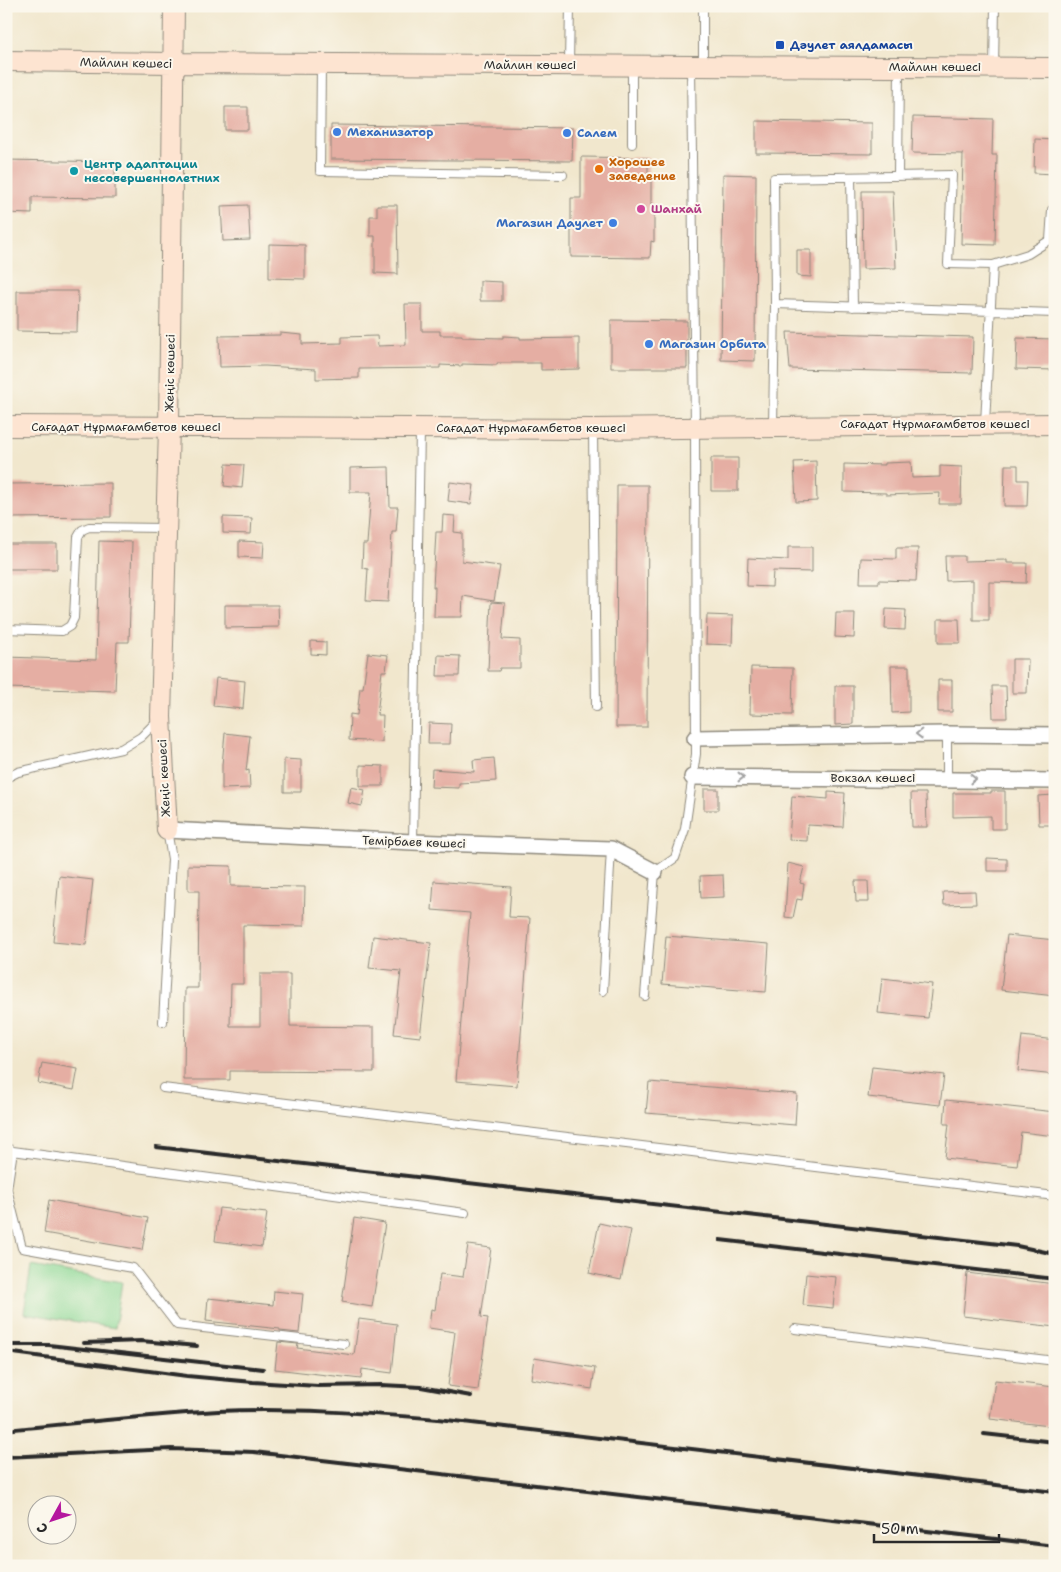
<svg xmlns="http://www.w3.org/2000/svg" width="1061" height="1572" viewBox="0 0 1061 1572" font-family="'Shantell Sans',sans-serif">
  <style>
    .green { fill: #8cd895; stroke: #5c8260 }
    .building { fill: #e5aea3 }
    .lines { fill: none; stroke-linecap: round; stroke-linejoin: round }
    .lane-casing { stroke: #8e897c; stroke-width: 10 }
    .street-casing { stroke: #8e897c; stroke-width: 18 }
    .secondary-casing { stroke: #8e897c; stroke-width: 22 }
    .lane { stroke: #fff; stroke-width: 8 }
    .street { stroke: #fff; stroke-width: 15 }
    .secondary { stroke: #fde4d1; stroke-width: 20 }
    .rail { stroke: #2b2b2b; stroke-width: 4 }
    .oneway { stroke: #a0a0a0 }
    .transit-dot { fill: #1a4fb4; stroke: #fbf7ec; stroke-width: 2 }
    .shop-dot { fill: #3f7fe0; stroke: #fbf7ec; stroke-width: 2 }
    .food-dot { fill: #e8710a; stroke: #fbf7ec; stroke-width: 2 }
    .culture-dot { fill: #0f9aa8; stroke: #fbf7ec; stroke-width: 2 }
    .hotel-dot { fill: #d1479c; stroke: #fbf7ec; stroke-width: 2 }
    .labels { text-anchor: middle; stroke-width: 4; stroke-linejoin: round; paint-order: stroke }
    .transit-label { font-size: 12px; font-weight: bold; fill: #164399; stroke: #fbf7ec; text-anchor: start }
    .street-label { font-size: 12px; fill: #2b2b2b; stroke: #fbf7ec }
    .shop-label { font-size: 12px; font-weight: bold; fill: #366cbe; stroke: #fbf7ec; text-anchor: start }
    .food-label { font-size: 12px; font-weight: bold; fill: #c56008; stroke: #fbf7ec; text-anchor: start }
    .culture-label { font-size: 12px; font-weight: bold; fill: #0d838f; stroke: #fbf7ec; text-anchor: start }
    .hotel-label { font-size: 12px; font-weight: bold; fill: #b23c85; stroke: #fbf7ec; text-anchor: start }
  </style>
  <rect width="100%" height="100%" fill="#fbf7ec"/>
  <filter id="ink" filterUnits="userSpaceOnUse"><feTurbulence type="fractalNoise" baseFrequency=".02" numOctaves="2"/><feDisplacementMap in="SourceGraphic" scale="10" xChannelSelector="R" yChannelSelector="G"/><feConvolveMatrix kernelMatrix="1 2 1 2 8 2 1 2 1" color-interpolation-filters="sRGB"/></filter>
  <filter id="wash" filterUnits="userSpaceOnUse"><feTurbulence type="fractalNoise" baseFrequency=".0096" numOctaves="4" result="noise"/><feDisplacementMap in="SourceGraphic" scale="20" xChannelSelector="R" yChannelSelector="G"/><feGaussianBlur stdDeviation="1.12" result="paint"/><feColorMatrix in="noise" values="0 0 0 0 0 0 0 0 0 0 0 0 0 0 0 0 0 1.4 0 .05"/><feComposite in="paint" operator="in"/></filter>
  <g filter="url(#wash)">
    <rect width="100%" height="100%" fill="#f1e7cd"/>
    <path class="green" d="M31,1266L122,1282L115,1328L24,1313Z"/>
    <g id="blocks">
      <path class="building" d="M225,107H248V130H225Z
        M913,117L993,119L992,155H997L995,245L961,244L963,154L912,153Z
        M756,121L872,123V154L756,153Z
        M331,125L573,128L572,161L331,159Z
        M1035,139L1055,140V174L1034,173Z
        M581,157L648,158V175H651V204H654V242L651,241L650,258L571,257V198H581Z
        M6,160L115,162V198L32,197V214L6,213Z
        M723,174L756,175L755,361L721,360Z
        M862,191H893L896,268L863,269Z
        M248,205L250,240L223,241L221,206Z
        M377,205H397L398,274L375,273V236H370V216H377Z
        M269,244L305,245V279L269,278Z
        M797,250H811V277L797,276Z
        M480,281L502,282V301H480Z
        M17,291H78L77,332L17,331Z
        M405,304H422V331H440V335H462V337L503,338V336L520,337V339L579,338V369L541,370V363H497V365L462,364V366L440,365V368L359,369V378L316,379V369L265,366L220,367L219,336L280,335V333L302,335V344L342,343V337L377,336L378,346L406,345Z
        M611,320L687,321V368H611Z
        M787,332L973,337L972,373L790,369Z
        M1017,338L1055,339V370L1016,369Z
        M711,458H738V491H711Z
        M816,461L817,501L796,502L794,462Z
        M911,462L912,478L940,477V466L962,467L961,504H939L940,493L886,495V493L844,492V464L885,465V463Z
        M226,464L244,465L242,488L224,486Z
        M1005,465H1018V480H1028L1027,506H1004Z
        M389,467L390,507H398L396,532H392L388,602L366,601L368,569L362,568L363,544H367L371,492H350V468Z
        M450,482L474,485L471,504L448,501Z
        M111,483V517L6,518V484Z
        M617,485H648L647,727H616Z
        M443,515L455,516L454,532L462,533V561L500,566L494,601L463,596L462,617H434L435,587H433L436,532H442Z
        M223,517L252,518L251,534L223,533Z
        M99,541L132,542L129,642H117L115,691L6,688V657L96,660Z
        M239,541L264,542L263,558L239,557Z
        M6,544H57V569H6Z
        M788,547H812V572L773,571L772,587L747,586L748,558L788,560Z
        M896,548H918L916,581L879,580V583H860L861,558L896,559Z
        M945,556H964V561L1007,560V563H1027L1026,583L989,582V620H973V580L946,581Z
        M491,602L505,603L502,639L520,640V668H500L499,671H488Z
        M225,605H278L279,627L225,628Z
        M886,609L906,610L905,630L885,629Z
        M836,613H855L854,638L835,637Z
        M707,615L733,616L732,645L706,644Z
        M938,619H959L960,643H938Z
        M311,641L326,642V655L311,654Z
        M368,653L388,655L386,671H382L377,715H383L382,742L349,740L350,714L357,715L360,688H363Z
        M438,655L460,656L459,676H437Z
        M1012,659H1028L1027,693H1012Z
        M891,666H909V712L892,713Z
        M751,667L793,668L792,715L750,714Z
        M216,678L245,681L243,709L213,706Z
        M938,680H952V712H938Z
        M835,686H853V724L835,725Z
        M992,686H1006L1007,718H993Z
        M429,723L451,724L450,744H428Z
        M225,733L250,736L246,771L249,770L250,788L222,789V765Z
        M494,758L496,781L459,783V788L431,787L432,769L474,772L473,760Z
        M284,759L301,760V792H284Z
        M360,765L383,766V786H360Z
        M351,787L365,790L362,806L348,803Z
        M704,789H718V810H704Z
        M991,791H1005V829H991V816L953,817V793H991Z
        M828,792L845,793L843,827L808,825L807,841L789,840L792,796L828,799Z
        M911,793H926L927,827H912Z
        M1054,795L1055,825H1039L1038,796Z
        M987,858L1007,859V871H987Z
        M788,863L804,867L800,883L804,884L802,900L797,899L793,918L785,917Z
        M188,865L231,866V886L305,887L304,926L243,925V984H231L230,1026H260V974H290V1026L374,1027V1072L230,1071V1080H184L185,988H198L199,891H188Z
        M723,875L724,897L701,898L700,876Z
        M59,876L93,880L86,945L53,942Z
        M434,881L511,887L509,917L530,918L517,1086L456,1081L470,913L432,910Z
        M855,881H868L869,902H856Z
        M975,891L976,904L944,905L943,892Z
        M1007,935L1055,940V996L1001,990Z
        M373,936L431,943L420,1037L394,1034L401,971L369,968Z
        M666,936L769,944L766,992L662,984Z
        M882,978L932,984L928,1018L878,1013Z
        M1022,1036L1055,1040V1075L1018,1071Z
        M42,1063L78,1069L74,1090L38,1083Z
        M872,1067L944,1075L940,1105L868,1097Z
        M649,1082L797,1094L795,1125L646,1113Z
        M946,1100L1055,1112V1136L1021,1132L1017,1166L945,1158L949,1124H944Z
        M49,1200L148,1218L142,1250L44,1233Z
        M219,1208L267,1213L262,1247L215,1241Z
        M354,1218L385,1223L372,1307L342,1302Z
        M599,1223L631,1230L621,1280L589,1273Z
        M468,1245L491,1248L481,1317L488,1318L478,1390L448,1386L455,1332L429,1328L431,1309L435,1310L440,1274L463,1277Z
        M967,1273L1055,1284V1327L963,1316Z
        M806,1274L836,1277L833,1308L803,1305Z
        M274,1291L303,1294L299,1333L280,1331V1329L206,1321L208,1298L273,1305Z
        M359,1319L397,1324L392,1373L362,1369L361,1379L275,1369L278,1342L298,1344L297,1348L354,1355Z
        M534,1358L595,1368L592,1389L531,1379Z
        M995,1380L1054,1387L1050,1426L990,1419Z"/>
    </g>
  </g>
  <g filter="url(#ink)">
    <use href="#blocks" fill-opacity="0" stroke="#8e897c" stroke-width="1"/>
    <g class="lines">
      <defs>
        <path id="lane" d="M569,63L570,6
          M321,64L320,171L563,175
          M703,66V6
          M994,68L995,6
          M632,144V66
          M898,176L899,67
          M851,177L853,307
          M775,304L1055,313
          M985,424L993,265L1028,254L1050,240L1052,210H1055
          M773,426L775,304L774,178L952,175L948,264L993,265
          M593,431L596,707
          M6,629L62,631L70,626L74,618L78,537L82,530L89,527L164,528
          M947,734V779
          M6,778L18,772L121,749L141,737L158,720
          M413,842L420,430
          M603,991L611,849
          M645,996L655,872L675,858L685,829L696,754L695,428L691,66
          M163,1022L172,859L167,830
          M163,1088L1055,1196
          M6,1147L13,1151L465,1213
          M13,1151L7,1189L22,1248L133,1268L177,1325L344,1344
          M795,1329L1055,1361"/>
        <path id="street" d="M695,738L947,734L1055,735
          M692,777L1055,781
          M167,830L413,842L611,849L655,872"/>
        <path id="secondary" d="M6,61L173,63L1055,68
          M6,426L593,429L1055,424
          M167,830L161,717L169,427L174,6"/>
      </defs>
      <use href="#lane" class="lane-casing"/>
      <use href="#street" class="street-casing"/>
      <use href="#secondary" class="secondary-casing"/>
      <use href="#lane" class="lane"/>
      <use href="#street" class="street"/>
      <use href="#secondary" class="secondary"/>
      <path class="rail" d="M156,1147L1017,1246L1055,1254
        M720,1240L1055,1279
        M84,1343L141,1341L197,1346
        M6,1345H49L263,1369
        M6,1352L187,1376L253,1382L318,1386L382,1385L421,1387L471,1396
        M6,1430C77,1423 148,1415 218,1411C292,1408 365,1413 438,1419L1055,1492
        M984,1434L1055,1442
        M6,1457L171,1449L254,1452L1055,1546"/>
    </g>
    <defs><path id="oneway-chevron" d="M-2-3.5L2.5 0L-2 3.5" fill="none" stroke-width="1.6" stroke-linecap="round" stroke-linejoin="round" transform="scale(1.25)"/></defs>
    <g class="oneway">
      <use href="#oneway-chevron" transform="translate(919 734) rotate(179)"/>
      <use href="#oneway-chevron" transform="translate(741 777)"/>
      <use href="#oneway-chevron" transform="translate(973 779) rotate(1)"/>
    </g>
  </g>
  <rect class="transit-dot" x="775" y="40" width="10" height="10" rx="2.5"/>
  <g class="shop-dot">
    <circle cx="337" cy="132" r="5"/>
    <circle cx="567" cy="133" r="5"/>
    <circle cx="613" cy="223" r="5"/>
    <circle cx="649" cy="344" r="5"/>
  </g>
  <circle class="food-dot" cx="599" cy="169" r="5"/>
  <circle class="culture-dot" cx="74" cy="171" r="5"/>
  <circle class="hotel-dot" cx="641" cy="209" r="5"/>
  <g class="labels">
    <g class="transit-label">
      <text x="790" y="49">Дәулет аялдамасы</text>
    </g>
    <g class="street-label">
      <text transform="translate(126 63) rotate(1)" y="4">Майлин көшесі</text>
      <text x="530" y="69">Майлин көшесі</text>
      <text x="935" y="71">Майлин көшесі</text>
      <text transform="translate(170 373) rotate(-89)" y="4">Жеңіс көшесі</text>
      <text x="935" y="428">Сағадат Нұрмағамбетов көшесі</text>
      <text x="126" y="431">Сағадат Нұрмағамбетов көшесі</text>
      <text x="531" y="432">Сағадат Нұрмағамбетов көшесі</text>
      <text transform="translate(164 778) rotate(-93)" y="4">Жеңіс көшесі</text>
      <text x="873" y="782">Вокзал көшесі</text>
      <text transform="translate(414 842) rotate(2)" y="4">Темірбаев көшесі</text>
    </g>
    <g class="shop-label">
      <text x="347" y="136">Механизатор</text>
      <text x="577" y="137">Салем</text>
      <text x="603" y="227" text-anchor="end">Магазин Даулет</text>
      <text x="659" y="348">Магазин Орбита</text>
    </g>
    <g class="food-label">
      <text x="609" y="166">Хорошее<tspan x="609" dy="14">заведение</tspan></text>
    </g>
    <g class="culture-label">
      <text x="84" y="168">Центр адаптации<tspan x="84" dy="14">несовершеннолетних</tspan></text>
    </g>
    <g class="hotel-label">
      <text x="651" y="213">Шанхай</text>
    </g>
  </g>
  <rect width="1061" height="1572" fill="none" stroke="#fbf7ec" stroke-width="25"/>
  <g transform="translate(52 1520) rotate(230)"><circle r="24" fill="#fbf7ec" stroke="#a8a59f"/>
  <path d="M0-4L9 19L0 12L-9 19Z" fill="#b5179e"/>
  <text y="-8" font-size="14" font-weight="bold" text-anchor="middle" fill="#2b2b2b">С</text>
  </g>
  <path d="M874 1534v8h125v-8" fill="none" stroke="#2b2b2b" stroke-width="2.5"/>
  <text x="881" y="1534" font-size="15" fill="#2b2b2b" stroke="#fbf7ec" stroke-width="4" paint-order="stroke">50 m</text>
</svg>
